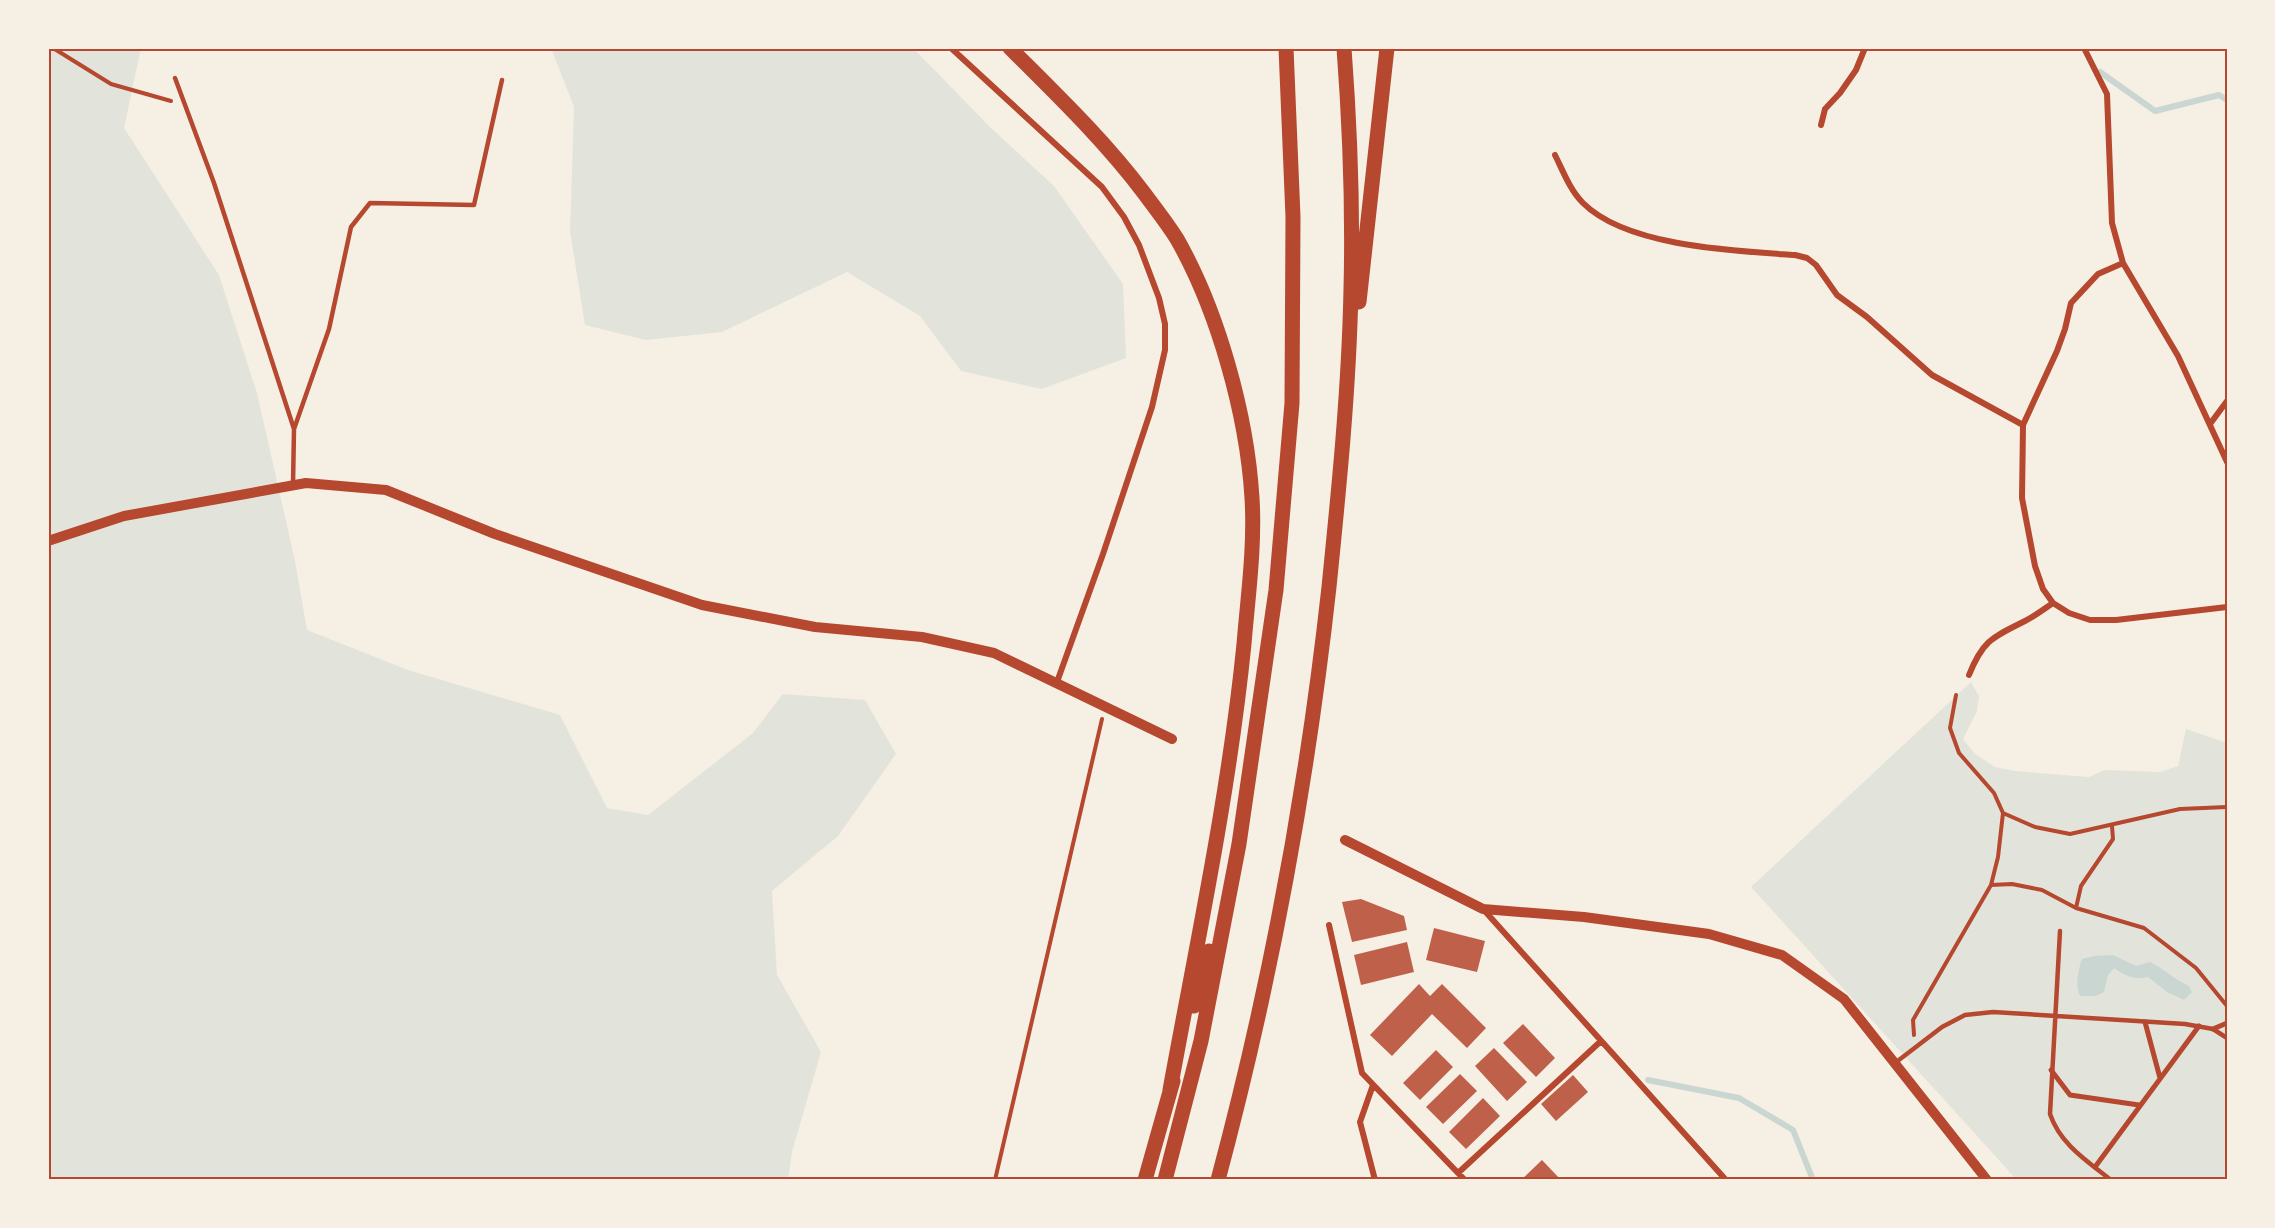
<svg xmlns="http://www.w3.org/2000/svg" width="2275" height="1228" viewBox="0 0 2275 1228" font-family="Poppins,sans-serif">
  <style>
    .green { fill: #e2e4dc }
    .water { fill: #c9d6d2 }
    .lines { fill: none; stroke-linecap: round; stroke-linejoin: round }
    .stream { stroke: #c9d6d2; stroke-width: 6 }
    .building { fill: #bf614a }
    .path { stroke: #b5482f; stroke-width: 4 }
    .service { stroke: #b5482f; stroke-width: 4.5 }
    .pedestrian { stroke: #b5482f; stroke-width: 5 }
    .minor { stroke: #b5482f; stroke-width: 6 }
    .tertiary { stroke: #b5482f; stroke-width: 10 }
    .motorway { stroke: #b5482f; stroke-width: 15 }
    .neatline { fill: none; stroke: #b5482f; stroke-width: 2 }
  </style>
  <rect width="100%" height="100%" fill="#f6efe4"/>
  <path class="green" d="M48,48H141L124,128L219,275L257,393L295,561L307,630L408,670L560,715L607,808L648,815L753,733L783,694L865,700L896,754L838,836L772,891L777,975L821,1052L792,1152L788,1180H48Z
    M551,48H913L991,128L1054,186L1123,284L1126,358L1042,389L961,371L920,316L847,272L722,332L646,340L585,325L570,231L574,107Z
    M1971,682L1979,696L1977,711L1963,739L1975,754L1995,767L2015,771L2089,777L2105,770L2160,772L2178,766L2186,729L2227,743V1180H2017L1751,887Z"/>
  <path class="water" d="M2113,955L2136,966L2150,962C2164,969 2174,979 2189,986L2192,992L2184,1000L2167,992L2148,977C2133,980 2126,976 2114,968L2108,975L2104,992L2096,996H2080C2075,985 2078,970 2082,959L2094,956Z"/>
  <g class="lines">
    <path class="stream" d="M2100,72L2155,111L2219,95L2227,100
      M1648,1080L1739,1098L1793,1130L1813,1180"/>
  </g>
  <path class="building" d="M1361,899L1404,916L1407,930L1352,942L1342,902Z
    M1434,928L1485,941L1477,972L1426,960Z
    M1407,942L1414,972L1361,985L1354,955Z
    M1419,984L1430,996L1442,984L1486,1028L1467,1048L1432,1014L1392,1056L1370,1035Z
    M1523,1024L1555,1058L1536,1077L1503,1043Z
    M1494,1048L1527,1082L1507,1101L1475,1066Z
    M1436,1050L1453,1067L1420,1100L1403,1083Z
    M1460,1074L1477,1091L1443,1124L1426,1107Z
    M1573,1075L1588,1092L1556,1121L1541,1104Z
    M1483,1098L1500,1116L1466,1149L1449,1132Z
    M1542,1160L1561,1180H1521Z"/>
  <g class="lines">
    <path class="path" d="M53,48L111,84L171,101
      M2003,813L2035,827L2070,834L2180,809L2227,807
      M1991,885L2012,884L2042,890L2076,908L2144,928L2196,968L2227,1006
      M2076,908L2081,886L2113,839L2112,826
      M1914,1035L1913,1020L1991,885L1998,857L2003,813L1994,793L1959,753L1950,728L1956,695
      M995,1180L1102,719"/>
    <path class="service" d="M175,78L214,183L294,429L293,485
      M294,429L329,329L351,227L370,203L474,205L502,80
      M2060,931L2050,1114C2060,1144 2087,1161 2111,1180
      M1895,1063L1942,1027L1965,1015L1993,1012L2185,1024L2213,1029L2227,1038"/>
    <path class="pedestrian" d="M2145,1022L2160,1078
      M2213,1029L2227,1023
      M2051,1070L2070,1095L2139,1105
      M2095,1167L2199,1026"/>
    <path class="minor" d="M951,48L1102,187L1124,217L1139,245L1159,298L1165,324V350L1152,407L1103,554L1057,682
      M2084,48L2107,94L2112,223L2123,263L2178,356L2227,462
      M1821,125L1825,109L1840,93L1856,70L1865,48
      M1555,155C1563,171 1570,190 1583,203C1627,247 1736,251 1795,255L1807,258L1816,265L1837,295L1867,317L1932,375L2023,425
      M2123,263L2098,274L2071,303L2065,329L2057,351L2023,425L2022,498L2035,566L2043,589L2053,603L2069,613L2090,620H2116L2227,607
      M2210,424L2227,401
      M1969,675C1983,640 1993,637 2025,621C2035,616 2044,609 2053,603
      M1483,909L1726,1180
      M1329,925L1362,1073L1458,1173
      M1373,1085L1360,1122L1375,1180
      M1465,1180L1458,1173L1601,1041"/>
    <path class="tertiary" d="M48,541L124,516L306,483L386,490L495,534L702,605L815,627L922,637L994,653L1172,739
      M1345,840L1483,909L1584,917L1709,934L1782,955L1844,999L1987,1180"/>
    <path class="motorway" d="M1010,48C1057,95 1104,140 1144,193C1155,208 1167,223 1177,239C1218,311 1247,415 1252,498C1255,547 1248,595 1244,644C1229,794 1197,942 1170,1090
      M1359,302L1387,48
      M1194,1006L1209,951
      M1145,1180L1173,1081
      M1165,1180L1201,1041L1239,844L1276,590L1292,403L1293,217L1286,48
      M1218,1180C1270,986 1307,787 1329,587C1339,488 1349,389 1351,289C1353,209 1350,128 1344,48"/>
  </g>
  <rect width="2275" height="1228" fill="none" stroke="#f6efe4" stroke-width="99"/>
  <rect x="50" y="50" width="2176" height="1128" class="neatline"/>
</svg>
